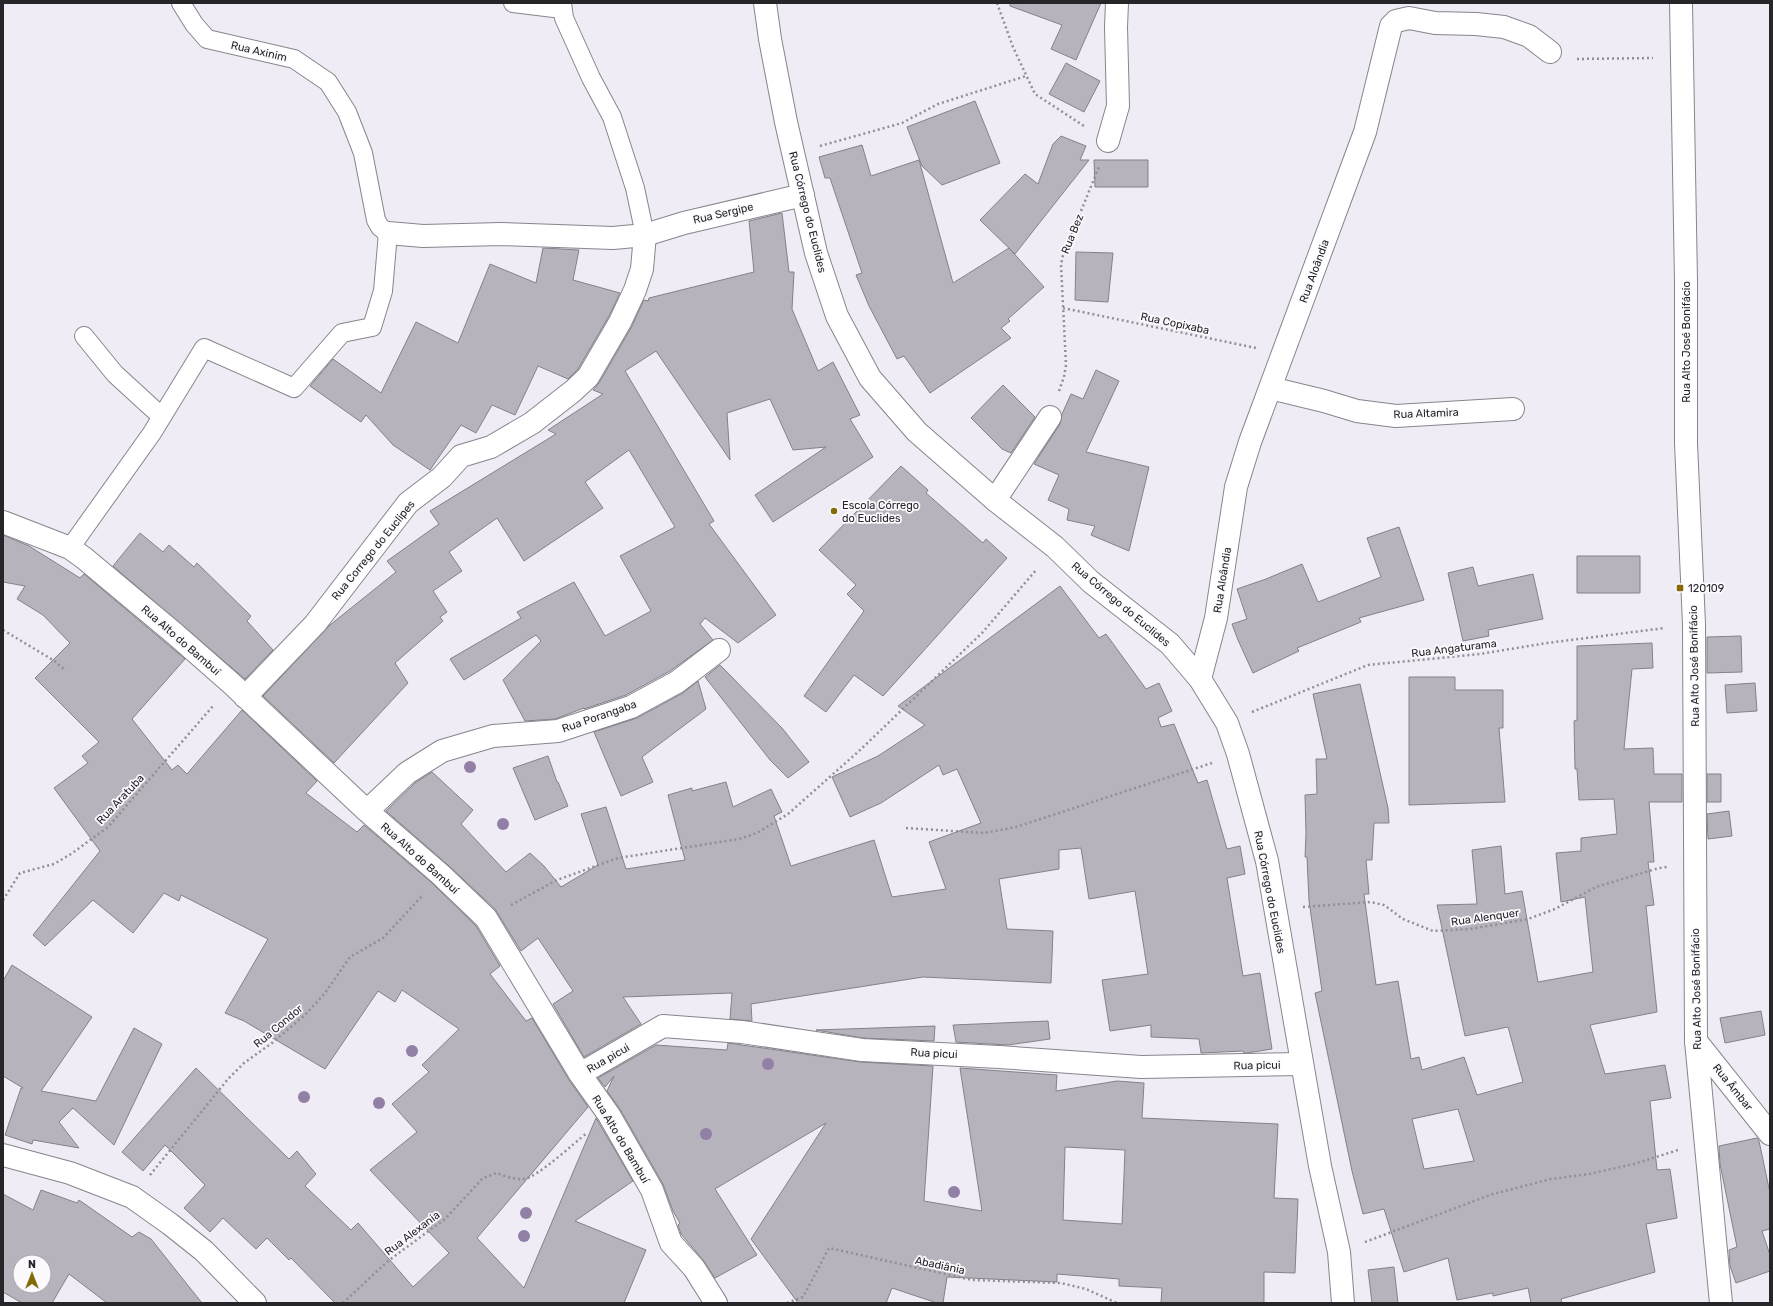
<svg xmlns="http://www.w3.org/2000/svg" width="1773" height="1306" viewBox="0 0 1773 1306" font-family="Rubik,sans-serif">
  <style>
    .building { fill: #b7b3bc; stroke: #848189; fill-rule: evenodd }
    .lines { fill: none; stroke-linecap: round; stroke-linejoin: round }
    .service-casing { stroke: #88848d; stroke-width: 20 }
    .pedestrian-casing { stroke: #88848d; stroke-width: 24 }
    .minor-casing { stroke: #88848d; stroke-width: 24 }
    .tertiary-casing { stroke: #88848d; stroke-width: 24 }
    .secondary-casing { stroke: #88848d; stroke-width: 24 }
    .path { stroke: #918e94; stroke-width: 2.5; stroke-dasharray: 2 3; stroke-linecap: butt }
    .service { stroke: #fff; stroke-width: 18 }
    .pedestrian { stroke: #fff; stroke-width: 22 }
    .minor { stroke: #fff; stroke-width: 22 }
    .tertiary { stroke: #fff; stroke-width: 22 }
    .secondary { stroke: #fff; stroke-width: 22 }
    .tree { fill: #917fa5 }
    .poi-dot { fill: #836c08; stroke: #fcfafe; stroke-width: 1.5 }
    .labels { text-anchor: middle; stroke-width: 3.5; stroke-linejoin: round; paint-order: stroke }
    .street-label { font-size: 11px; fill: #262528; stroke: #fcfafe }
    .poi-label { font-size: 11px; fill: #262528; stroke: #fcfafe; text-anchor: start }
  </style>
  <rect width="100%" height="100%" fill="#f0ecf5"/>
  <path class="building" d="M1010,3H1101L1076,60L1051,49L1062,25L1010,6Z
    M1066,63L1100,81L1084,112L1049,94Z
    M975,101L1000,163L942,185L922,166L907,127Z
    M1061,136L1086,146L1080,160H1089L1015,254L980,220L1025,174L1038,184L1053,144Z
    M862,145L871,176L919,160L953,283L1009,248L1044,287L1008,319L1010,321L1001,328L1011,338L930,393L904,356L897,359L869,306L856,275L862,273L830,178H825L819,157Z
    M1094,160H1148V187H1095Z
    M782,213L789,272H794L792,309L818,371L833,362L860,415L850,419L873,457L773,522L755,495L826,447L793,450L770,399L727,413L730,460L656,351L625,371L714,521L709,524L776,615L738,643L705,618L700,624L713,640L670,671L626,695L584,709V708L555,719L525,721L503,680L541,641L536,635L464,680L450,659L521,618L517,612L574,582L605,636L651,611L620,556L675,527L629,450L585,482L603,508L524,561L497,518L449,552L462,571L433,591L447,612L440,617L443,621L395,663L408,683L334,763L263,696L330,625L396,572L387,561L439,524L430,511L556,434L548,430L603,394L593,390L599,383L631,328L644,300L648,301L649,298L754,272L749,221Z
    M543,248L579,250L573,280L620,293L609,316L578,369L568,379L538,366L515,415L492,405L476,433L461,425L430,470L393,445L366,415L361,422L310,386L333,359L381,393L416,322L458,343L490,264L536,283Z
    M1076,252L1113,253L1108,302L1075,300Z
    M1096,370L1119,381L1086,452L1149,467L1129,551L1091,535L1095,526L1067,520L1069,509L1048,500L1059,475L1034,464L1060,424L1062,414L1071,394L1083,399Z
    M1003,385L1035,417L1011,453L1002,449L971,418Z
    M901,466L928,490L926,493L983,543L986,539L1007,558L883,696L854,675L826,712L804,696L864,611L847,594L856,585L819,550Z
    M1399,527L1424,600L1359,618L1361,622L1297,648L1299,651L1253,673L1238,640L1232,624L1247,619L1237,589L1266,579L1302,564L1318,602L1381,577L1367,538Z
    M140,533L163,552L169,545L194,567L197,563L251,616L247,621L273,650L245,679L113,566Z
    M3,535L29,546L80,578L84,574L185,659L132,719L172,770L178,765L187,774L242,710L317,781L306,793L357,832L364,825L432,883L476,926L500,966L490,974L526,1021L532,1018L569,1080L588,1107L477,1238L524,1288L596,1118L633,1181L575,1221L646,1250L624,1303H335L291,1258L289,1260L267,1238L256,1249L223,1218L210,1232L184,1208L205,1185L165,1145L143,1171L122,1152L196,1068L289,1159L297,1151L316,1174L305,1186L351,1230L358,1223L413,1287L449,1253L370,1170L417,1132L392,1104L429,1072L422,1065L459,1029L402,990L395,1002L378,991L325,1069L244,1021L225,1013L268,939L181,895L179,901L164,893L133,933L93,900L45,946L33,935L100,851L54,788L88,763L82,756L99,742L35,678L70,643L43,615L17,599L25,586L3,582Z
    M1577,556H1640V593H1577Z
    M1473,567L1478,586L1533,574L1543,619L1488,630L1489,636L1463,641L1448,573Z
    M1060,586L1099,638L1106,634L1146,689L1159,683L1172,711L1158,718L1161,727L1174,724L1198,783L1207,780L1227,849L1240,846L1245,874L1227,878L1243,976L1260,973L1272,1049L1247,1053H1244L1243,1051L1201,1053L1199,1039L1151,1037V1025L1110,1031L1102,980L1148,974L1135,891L1089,899L1081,848L1059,850V869L999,879L1007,929L1053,931L1051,983L923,977L751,1004L752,1021L730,1019L732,993L623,997L641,1024L584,1057L553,1004L573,991L538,938L521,951L495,909L448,865L386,811L415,783L432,772L473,810L461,824L506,872L530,853L544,866L561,887L598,865L581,814L606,807L626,869L685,860L668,795L692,788V791L726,782L733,807L771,789L782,812L774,816L791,866L874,840L892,897L946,889L929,842L981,823L957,769L943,775L939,765L881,803L850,817L832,777L878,756L925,725L898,706Z
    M1741,636L1742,672L1707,673V637Z
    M1652,643L1653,668L1632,669L1624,749L1653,748L1654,774H1682V802H1649L1654,862H1648L1654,905L1646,906L1657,1012L1590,1025L1605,1074L1665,1065L1671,1098L1650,1101L1657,1170L1670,1169L1677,1218L1646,1224L1655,1272L1561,1299L1562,1303H1531L1528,1288L1493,1296V1293L1457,1300L1448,1258L1404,1272L1384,1209L1363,1214L1352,1171L1315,993L1322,991L1309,901L1307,857H1305L1306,834L1305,795L1317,794L1316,759H1327L1313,694L1360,684L1388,808L1389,823H1374L1372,860H1366L1369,894H1364L1376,985L1398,981L1411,1059L1419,1057L1422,1070L1464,1057L1477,1095L1523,1082L1508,1027L1465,1036L1437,905L1477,904L1472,850L1501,846L1505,894L1522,891L1538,982L1593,972L1585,897L1561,902L1556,853L1581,851V838L1617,834L1614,799L1579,800L1577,769H1575L1574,721L1577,720V646ZM1458,1109L1474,1161L1424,1169L1412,1119Z
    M720,665L782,728L809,762L788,778L770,760L705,677Z
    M1409,677H1455V690H1503V728H1499L1505,802L1409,805Z
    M698,681L706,709L642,757L653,782L621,796L594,732L637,718L683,693Z
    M1755,683L1757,711L1727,713L1725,685Z
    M548,756L557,782H558L568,806L535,820L513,768Z
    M1707,774H1721V802H1707Z
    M1729,811L1732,836L1708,839L1707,814Z
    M12,965L92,1017L41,1091L96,1101L134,1028L162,1044L114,1145L73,1108L59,1122L79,1148L33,1140L32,1144L5,1135L21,1088H23L3,1076V981Z
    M1761,1011L1765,1035L1725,1043L1720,1018Z
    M1048,1021L1050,1039L1008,1045L956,1042L953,1025Z
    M935,1026L934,1041L863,1038L816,1030Z
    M728,1043L860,1062L933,1066L924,1201L982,1211L960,1068L1057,1075L1056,1091L1117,1081L1144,1083L1142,1118L1278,1124L1274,1198L1298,1199L1295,1273L1264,1272V1303H1161L1162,1288L1119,1286V1279L1057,1274V1282L947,1277L943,1303H937L892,1288L886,1303H798L751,1239L826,1123L715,1189L757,1255L715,1278L703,1260L681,1234L678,1225L680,1223L673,1211L663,1184L620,1109L607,1091L614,1076L605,1087L598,1078L656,1045L727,1050ZM1065,1147L1125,1150L1122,1224L1063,1220Z
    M1757,1138L1759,1141L1770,1193V1229L1762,1231L1770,1255V1271L1736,1283L1730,1266L1729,1250L1737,1247L1720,1164L1719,1146Z
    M41,1190L77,1203L79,1200L132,1237L139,1232L151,1239L202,1303H107L69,1274L52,1303H22L3,1292V1194L33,1210ZM20,1262H44V1286H20Z
    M1394,1267L1398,1303H1372L1368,1270Z"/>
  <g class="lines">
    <defs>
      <path id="service" d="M513,3L562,9
        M562,3L564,18L591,78L612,117L635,188L645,235
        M84,336L115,374L162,417
        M70,548L152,433L204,348L294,388L342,333L372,327L383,291L388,233L380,227L376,220L363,153L347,112L328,82L294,59L207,39L194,24L181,3"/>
      <path id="pedestrian" d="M995,500L1050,417"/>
      <path id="minor" d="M1108,141L1118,106L1116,27L1117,3
        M388,233L423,236L501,234L613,238L645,235L684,223L803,195
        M1270,388L1324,401L1357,411L1396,416L1513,409
        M3,522L70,548L84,558L175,634L232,684L367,811L440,874L486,918L580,1074L609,1115L652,1190L671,1243L694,1268L716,1303
        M1200,679L1216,618L1236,487L1250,442L1365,132L1391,26L1396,21L1409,18L1435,23L1476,24L1504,27L1529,36L1550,52
        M245,697L315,624L408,503L442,477L461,456L491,447L532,423L573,391L588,377L620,322L635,290L642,269L645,235
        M367,811L407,773L442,751L493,736L558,731L631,707L677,682L719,650
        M1696,1041L1770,1134
        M580,1074L663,1026L742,1032L862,1050L999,1057L1141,1067L1302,1064
        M3,1155L70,1173L132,1197L170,1224L204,1251L255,1303"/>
      <path id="tertiary" d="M1681,3L1686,281V443L1694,624L1696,1041L1721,1303"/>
      <path id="secondary" d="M765,3L770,39L786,122L816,253L837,316L870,378L917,432L995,500L1055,547L1091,582L1170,644L1200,679L1227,723L1238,754L1267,861L1320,1166L1339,1252L1343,1303"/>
    </defs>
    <use href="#service" class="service-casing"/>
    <use href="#pedestrian" class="pedestrian-casing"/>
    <use href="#minor" class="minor-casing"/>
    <use href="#tertiary" class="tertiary-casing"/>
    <use href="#secondary" class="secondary-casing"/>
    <path class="path" d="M997,3L1013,47L1035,94L1084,126
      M1577,59L1653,58
      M820,146L902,123L938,104L1026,76
      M1063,308L1256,348
      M1059,391L1064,377L1066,365L1061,265L1063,255L1099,167
      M3,630L53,660L64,669
      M1252,712L1368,665L1480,654L1547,643L1665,628
      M906,828L984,833L1016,827L1212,763
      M3,900L20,873L54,864L71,854L108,827L213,706
      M511,905L557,880L618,858L739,839L757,833L788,814L859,751L982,633L1037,569
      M1303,907L1370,902L1384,905L1403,919L1433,931L1470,929L1528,919L1555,909L1596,887L1659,868L1667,867
      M150,1175L228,1079L244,1063L272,1043L305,1015L325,993L350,957L383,938L422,896
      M1365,1242L1493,1194L1551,1179L1589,1174L1634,1164L1678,1150
      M343,1303L388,1261L445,1219L483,1178L497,1173C505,1176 515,1180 524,1179C538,1177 574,1143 587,1133
      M787,1303L803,1297L829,1248L972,1280L1061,1283L1086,1289L1117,1303"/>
    <use href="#service" class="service"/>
    <use href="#pedestrian" class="pedestrian"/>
    <use href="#minor" class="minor"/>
    <use href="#tertiary" class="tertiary"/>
    <use href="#secondary" class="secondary"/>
  </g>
  <g class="tree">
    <circle cx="470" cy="767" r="6"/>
    <circle cx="503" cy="824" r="6"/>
    <circle cx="412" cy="1051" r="6"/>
    <circle cx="768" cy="1064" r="6"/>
    <circle cx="304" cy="1097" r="6"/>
    <circle cx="379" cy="1103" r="6"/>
    <circle cx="706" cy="1134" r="6"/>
    <circle cx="954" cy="1192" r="6"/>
    <circle cx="526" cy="1213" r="6"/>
    <circle cx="524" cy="1236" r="6"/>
  </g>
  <g class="poi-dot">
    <circle cx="834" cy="511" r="4"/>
    <rect x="1676" y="584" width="8" height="8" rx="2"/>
  </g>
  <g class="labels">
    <g class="street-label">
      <text transform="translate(259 51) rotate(13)" y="4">Rua Axinim</text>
      <text transform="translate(808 212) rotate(76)" y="4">Rua Córrego do Euclides</text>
      <text transform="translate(723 213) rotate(-13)" y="4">Rua Sergipe</text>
      <text transform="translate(1072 234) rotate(-68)" y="4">Rua Bez</text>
      <text transform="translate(1314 271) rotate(-70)" y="4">Rua Aloândia</text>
      <text transform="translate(1175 323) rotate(12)" y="4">Rua Copixaba</text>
      <text transform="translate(1686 342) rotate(-90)" y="4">Rua Alto José Bonifácio</text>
      <text transform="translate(1426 413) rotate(-2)" y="4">Rua Altamira</text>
      <text transform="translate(373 550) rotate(-51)" y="4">Rua Corrego do Euclipes</text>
      <text transform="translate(1222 580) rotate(-81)" y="4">Rua Aloândia</text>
      <text transform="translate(1121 604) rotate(40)" y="4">Rua Córrego do Euclides</text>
      <text transform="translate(181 640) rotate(41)" y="4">Rua Alto do Bambuí</text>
      <text transform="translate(1454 648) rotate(-7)" y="4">Rua Angaturama</text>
      <text transform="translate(1694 666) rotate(-91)" y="4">Rua Alto José Bonifácio</text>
      <text transform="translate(599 716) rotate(-19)" y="4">Rua Porangaba</text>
      <text transform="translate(120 799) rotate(-47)" y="4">Rua Aratuba</text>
      <text transform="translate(420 858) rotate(42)" y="4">Rua Alto do Bambuí</text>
      <text transform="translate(1270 892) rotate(79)" y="4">Rua Córrego do Euclides</text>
      <text transform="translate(1485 917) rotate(-8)" y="4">Rua Alenquer</text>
      <text transform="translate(1696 989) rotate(-91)" y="4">Rua Alto José Bonifácio</text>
      <text transform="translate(278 1026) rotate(-40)" y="4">Rua Condor</text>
      <text transform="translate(934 1053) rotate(3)" y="4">Rua picui</text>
      <text transform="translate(608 1058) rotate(-30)" y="4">Rua picui</text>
      <text transform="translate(1257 1065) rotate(-1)" y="4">Rua picui</text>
      <text transform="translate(1733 1087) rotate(51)" y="4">Rua Âmbar</text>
      <text transform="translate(621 1139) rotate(59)" y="4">Rua Alto do Bambuí</text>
      <text transform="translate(412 1233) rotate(-37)" y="4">Rua Alexania</text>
      <text transform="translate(940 1265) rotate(12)" y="4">Abadiânia</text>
    </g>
    <g class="poi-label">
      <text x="842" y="509">Escola Córrego<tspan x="842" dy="13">do Euclides</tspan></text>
      <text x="1688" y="592">120109</text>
    </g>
  </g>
  <rect width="1773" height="1306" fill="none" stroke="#262528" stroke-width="8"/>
  <g transform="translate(32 1274)"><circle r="19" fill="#fcfafe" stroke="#a6a5a8"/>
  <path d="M0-3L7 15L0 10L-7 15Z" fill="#836c08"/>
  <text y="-6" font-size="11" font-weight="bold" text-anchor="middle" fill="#262528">N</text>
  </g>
</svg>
